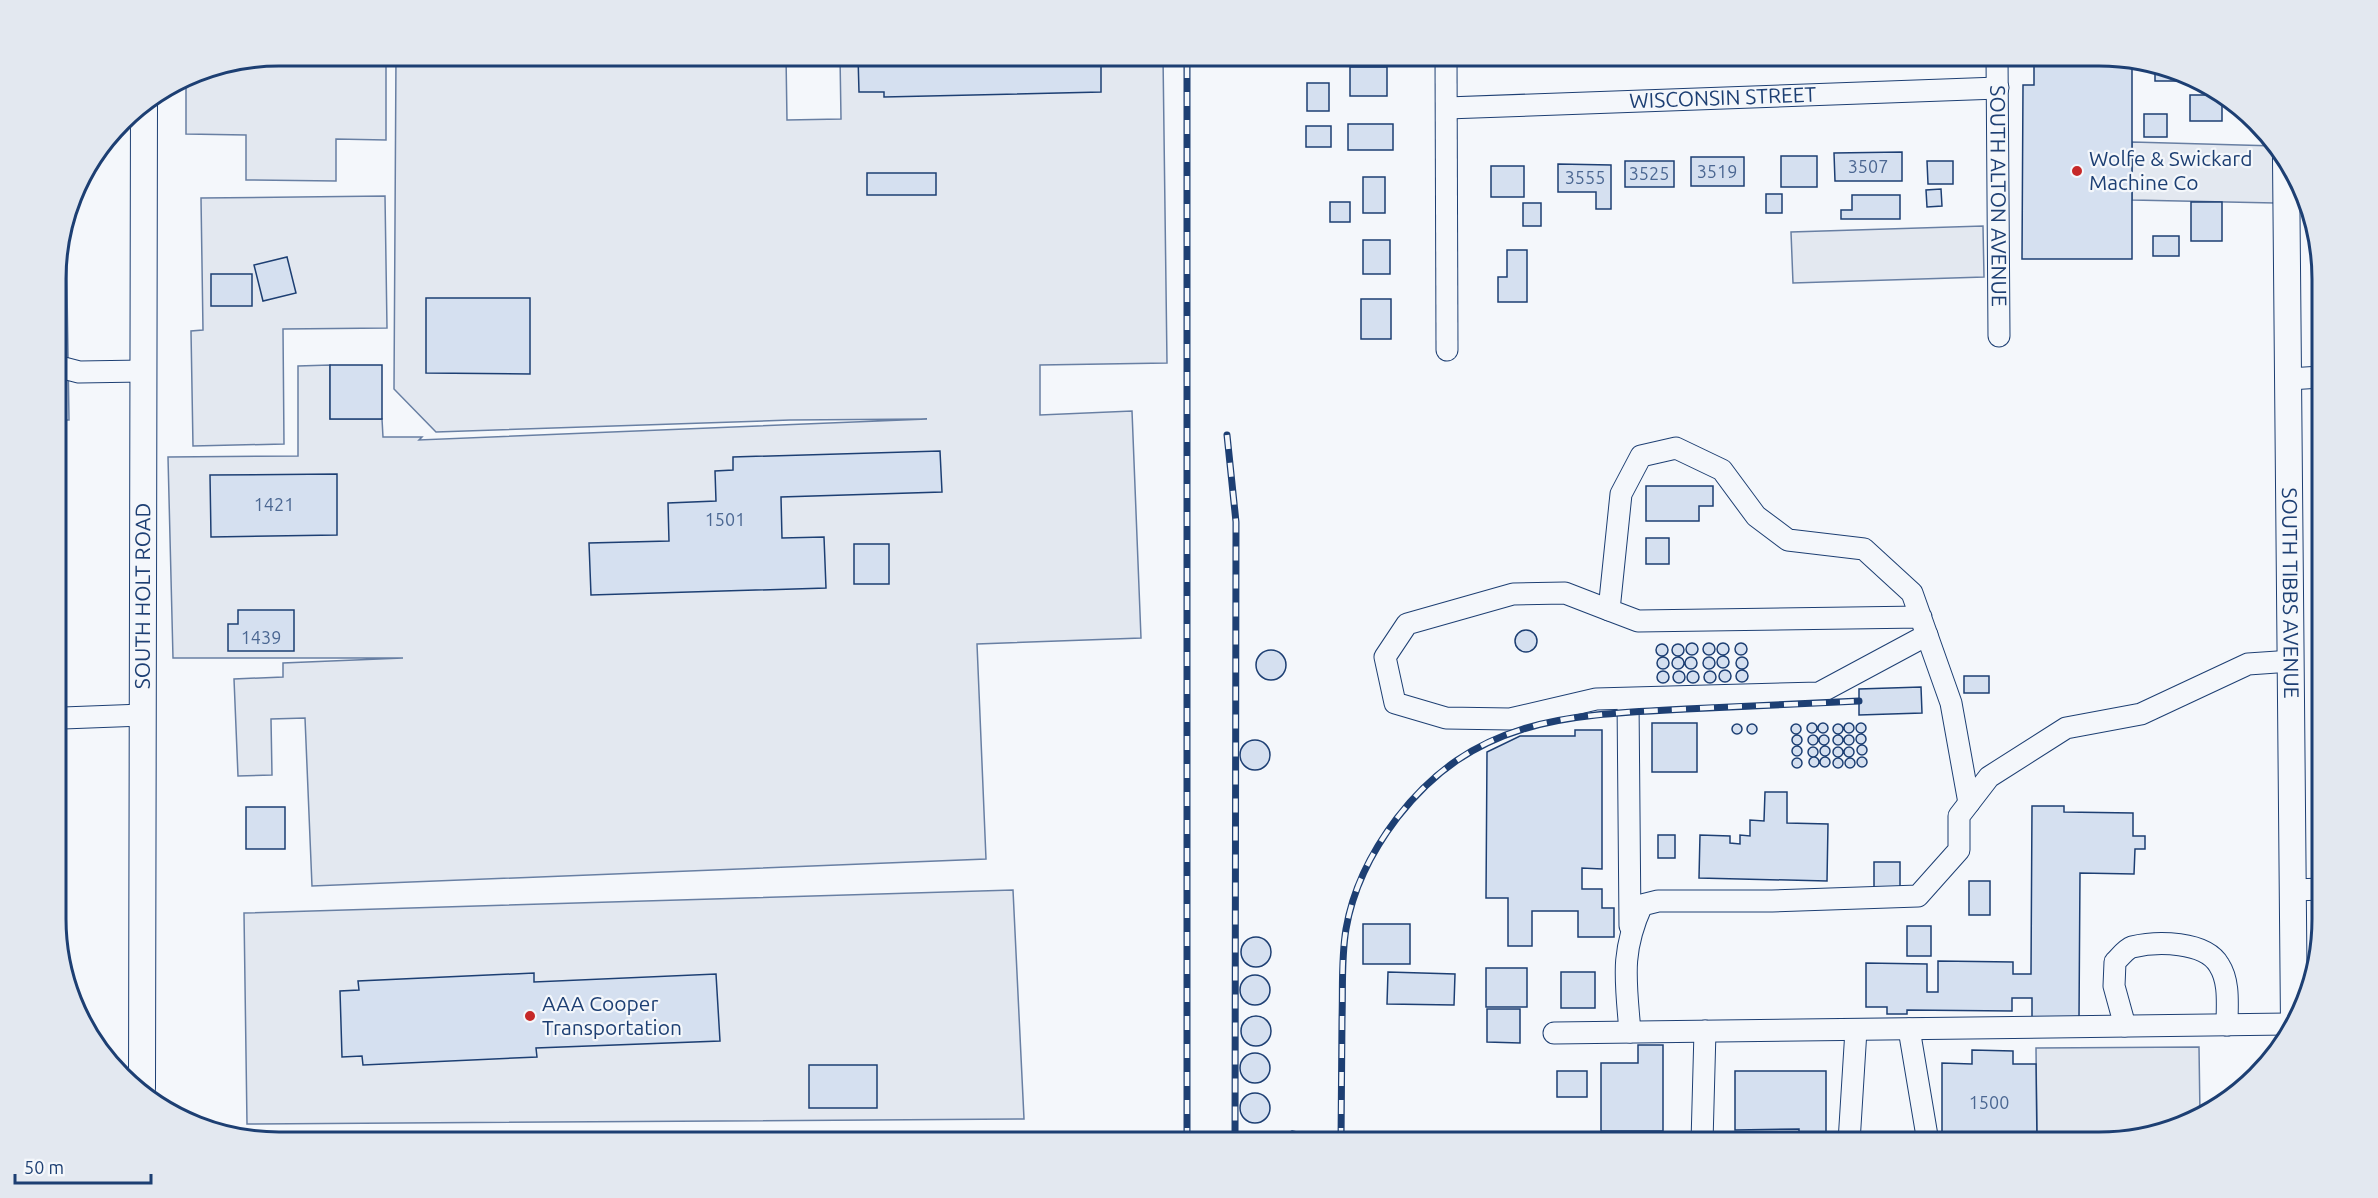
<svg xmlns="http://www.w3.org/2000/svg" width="2378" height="1198" viewBox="0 0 2378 1198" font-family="Ubuntu,sans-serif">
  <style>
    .parking { fill: #e3e8f0; stroke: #687fa3; stroke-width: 1.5 }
    .building { fill: #d5e0f0; stroke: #1d3f73; stroke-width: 1.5 }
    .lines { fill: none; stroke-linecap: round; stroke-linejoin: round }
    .minor-casing { stroke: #1d3f73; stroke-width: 23 }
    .major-casing { stroke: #1d3f73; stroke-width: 28 }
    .minor { stroke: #f4f7fb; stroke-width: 21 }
    .major { stroke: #f4f7fb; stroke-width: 26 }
    .rail-casing { stroke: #1d3f73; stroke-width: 7 }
    .rail { stroke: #f4f7fb; stroke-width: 4.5; stroke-dasharray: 14; stroke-linecap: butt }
    .poi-dot { fill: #c62828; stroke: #f4f7fb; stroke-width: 2 }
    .labels { text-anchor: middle; stroke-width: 4.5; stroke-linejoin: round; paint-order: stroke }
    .number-label { font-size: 18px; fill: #4b6792 }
    .street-label { font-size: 21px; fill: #1d3f73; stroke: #f4f7fb }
    .poi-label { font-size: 21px; fill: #1d3f73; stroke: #f4f7fb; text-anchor: start }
    .rim { fill: none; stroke: #1d3f73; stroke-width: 3 }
  </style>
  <rect width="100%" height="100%" fill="#f4f7fb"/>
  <path class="parking" d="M279,56H386V140L336,139V181L246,180V135L186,134V77L194,72Z
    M396,56H786L787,120L841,119L840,56H1163L1167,363L1040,365V415L1132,411L1141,638L977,644L986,859L312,886L305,718L271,719L272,775L238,776L234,679L283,677V663L403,658H173L168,457L298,456V366L330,365V419H382L383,437H422L419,440L927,419L790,420L436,432L394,389Z
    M2132,142L2276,146L2275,203L2132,200Z
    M385,196L387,328L283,329L284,444L193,446L191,331L203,330L201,198Z
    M66,226L69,420H56V264Z
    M1983,226L1984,277L1793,283L1791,232Z
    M1013,890L1024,1119L247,1124L244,913Z
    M2199,1047L2200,1116L2171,1131L2113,1142H2037L2036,1048Z
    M874,1133L875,1142H821V1134Z"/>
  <path class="building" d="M858,56H1101V92L884,97V92H859Z
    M2034,56H2099L2132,63V259H2022L2023,85H2034Z
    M1350,67H1387V96H1350Z
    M2155,69L2176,74V81H2155Z
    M1307,83H1329V111H1307Z
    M2190,95H2222V121H2190Z
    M2144,114H2167V137H2144Z
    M1348,124H1393V150H1348Z
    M1306,126H1331V147H1306Z
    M1902,152V181H1835L1834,153Z
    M1781,156H1817V187H1781Z
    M1691,157H1744V186H1691Z
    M1625,161H1674V187H1625Z
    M1927,161H1953V184H1928Z
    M1558,164L1611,165V209H1596V192H1558Z
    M1491,166H1524V197H1491Z
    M867,173H936V195H867Z
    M1363,177H1385V213H1363Z
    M1941,189L1942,206L1927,207L1926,190Z
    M1766,194H1782V213H1766Z
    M1852,195H1900V219H1841V210H1852Z
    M1330,202H1350V222H1330Z
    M2191,202H2222V241H2191Z
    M1523,203H1541V226H1523Z
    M2153,236H2179V256H2153Z
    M1363,240H1390V274H1363Z
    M1507,250H1527V302H1498V277H1507Z
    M287,257L296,293L263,301L254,265Z
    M211,274H252V306H211Z
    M426,298H530V374L426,373Z
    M1361,299H1391V339H1361Z
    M330,365H382V419H330Z
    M940,451L942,492L781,497L782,538L824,537L826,588L591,595L589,543L669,541L668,503L716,501L715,471L733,470V457Z
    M337,474V535L211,537L210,475Z
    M1646,486H1713V506H1699V521H1646Z
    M1646,538H1669V564H1646Z
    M854,544H889V584H854Z
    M238,610H294V651H228V624H238Z
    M1515 641a11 11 0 1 1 22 0a11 11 0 1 1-22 0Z
    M1717 649a6 6 0 1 1 12 0a6 6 0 1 1-12 0Z
    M1686 649a6 6 0 1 1 12 0a6 6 0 1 1-12 0Z
    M1735 649a6 6 0 1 1 12 0a6 6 0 1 1-12 0Z
    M1703 649a6 6 0 1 1 12 0a6 6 0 1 1-12 0Z
    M1672 650a6 6 0 1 1 12 0a6 6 0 1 1-12 0Z
    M1656 650a6 6 0 1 1 12 0a6 6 0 1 1-12 0Z
    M1256 665a15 15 0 1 1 30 0a15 15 0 1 1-30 0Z
    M1717 662a6 6 0 1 1 12 0a6 6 0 1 1-12 0Z
    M1703 663a6 6 0 1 1 12 0a6 6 0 1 1-12 0Z
    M1672 663a6 6 0 1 1 12 0a6 6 0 1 1-12 0Z
    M1736 663a6 6 0 1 1 12 0a6 6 0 1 1-12 0Z
    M1685 663a6 6 0 1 1 12 0a6 6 0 1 1-12 0Z
    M1657 663a6 6 0 1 1 12 0a6 6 0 1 1-12 0Z
    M1736 676a6 6 0 1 1 12 0a6 6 0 1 1-12 0Z
    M1719 676a6 6 0 1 1 12 0a6 6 0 1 1-12 0Z
    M1704 677a6 6 0 1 1 12 0a6 6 0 1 1-12 0Z
    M1687 677a6 6 0 1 1 12 0a6 6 0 1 1-12 0Z
    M1657 677a6 6 0 1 1 12 0a6 6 0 1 1-12 0Z
    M1673 677a6 6 0 1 1 12 0a6 6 0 1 1-12 0Z
    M1964,676H1989V693H1964Z
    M1921,687L1922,713L1859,715V689Z
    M1652,723H1697V772H1652Z
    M1807 728a5 5 0 1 1 10 0a5 5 0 1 1-10 0Z
    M1844 728a5 5 0 1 1 10 0a5 5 0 1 1-10 0Z
    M1818 728a5 5 0 1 1 10 0a5 5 0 1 1-10 0Z
    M1856 728a5 5 0 1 1 10 0a5 5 0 1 1-10 0Z
    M1747 729a5 5 0 1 1 10 0a5 5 0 1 1-10 0Z
    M1791 729a5 5 0 1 1 10 0a5 5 0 1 1-10 0Z
    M1833 729a5 5 0 1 1 10 0a5 5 0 1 1-10 0Z
    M1732 729a5 5 0 1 1 10 0a5 5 0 1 1-10 0Z
    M1575,730H1602V869L1582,868V889H1602V908H1614V937H1578V911H1532V946H1508V898H1486L1487,752L1520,736H1575Z
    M1856 739a5 5 0 1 1 10 0a5 5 0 1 1-10 0Z
    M1819 740a5 5 0 1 1 10 0a5 5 0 1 1-10 0Z
    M1808 740a5 5 0 1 1 10 0a5 5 0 1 1-10 0Z
    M1833 740a5 5 0 1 1 10 0a5 5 0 1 1-10 0Z
    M1844 740a5 5 0 1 1 10 0a5 5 0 1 1-10 0Z
    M1792 740a5 5 0 1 1 10 0a5 5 0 1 1-10 0Z
    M1240 755a15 15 0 1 1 30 0a15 15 0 1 1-30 0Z
    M1857 750a5 5 0 1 1 10 0a5 5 0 1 1-10 0Z
    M1820 751a5 5 0 1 1 10 0a5 5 0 1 1-10 0Z
    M1792 751a5 5 0 1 1 10 0a5 5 0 1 1-10 0Z
    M1833 752a5 5 0 1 1 10 0a5 5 0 1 1-10 0Z
    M1808 752a5 5 0 1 1 10 0a5 5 0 1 1-10 0Z
    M1844 752a5 5 0 1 1 10 0a5 5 0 1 1-10 0Z
    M1820 762a5 5 0 1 1 10 0a5 5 0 1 1-10 0Z
    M1857 762a5 5 0 1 1 10 0a5 5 0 1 1-10 0Z
    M1809 762a5 5 0 1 1 10 0a5 5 0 1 1-10 0Z
    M1833 763a5 5 0 1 1 10 0a5 5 0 1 1-10 0Z
    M1845 763a5 5 0 1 1 10 0a5 5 0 1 1-10 0Z
    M1792 763a5 5 0 1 1 10 0a5 5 0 1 1-10 0Z
    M1765,792H1787V823L1828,824L1827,881L1699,878L1700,835L1730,836V843L1740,844V835L1750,836V820L1764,821Z
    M2032,806H2064V812L2133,813V836H2145V849H2135L2134,874L2080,873L2079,1019H2032V998H2012V1011L1907,1010V1014H1887V1007H1866V963L1927,964V992H1938V961L2013,962V974H2031Z
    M246,807H285V849H246Z
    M1658,835H1675V858H1658Z
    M1874,862H1900V887H1874Z
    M1969,881H1990V915H1969Z
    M1363,924H1410V964H1363Z
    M1907,926H1931V956H1907Z
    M1241 952a15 15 0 1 1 30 0a15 15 0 1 1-30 0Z
    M1486,968H1527V1007H1486Z
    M1388,972L1455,974L1454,1005L1387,1004Z
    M1561,972H1595V1008H1561Z
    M534,973V982L716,974L720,1041L536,1048L537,1057L363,1065L362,1056L342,1057L340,991L359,990L358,981Z
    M1240 990a15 15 0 1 1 30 0a15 15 0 1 1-30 0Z
    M1487,1009H1520V1043L1487,1042Z
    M1241 1031a15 15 0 1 1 30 0a15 15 0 1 1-30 0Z
    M1638,1045H1663V1131H1601V1063H1638Z
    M1972,1050L2013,1051V1064H2036L2037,1142H1942V1063L1972,1064Z
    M1240 1068a15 15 0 1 1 30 0a15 15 0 1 1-30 0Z
    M809,1065H877V1108H809Z
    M1557,1071H1587V1097H1557Z
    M1735,1071H1826V1142H1799V1129L1735,1130Z
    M1240 1108a15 15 0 1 1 30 0a15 15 0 1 1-30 0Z
    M1292,1131L1302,1133L1309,1142H1279L1283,1135Z
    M1253,1132L1263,1134L1269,1142H1241L1244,1137Z"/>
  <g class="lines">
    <defs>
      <g id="minor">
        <path d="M1446,56L1447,350"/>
        <path id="s1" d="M1997,56L1999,336"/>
        <path id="s2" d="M1447,108L1998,88"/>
        <path d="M56,366L79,372L143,371"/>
        <path d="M2289,379L2321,377"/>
        <path d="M1609,610L1565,593L1513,594L1407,624L1385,657L1395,703L1446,718L1510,719L1596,699L1819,693L1927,635"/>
        <path d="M1921,617L1638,621L1609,610L1621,494L1641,456L1676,448L1722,470L1756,516L1788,540L1864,549L1912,593L1951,703L1969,803"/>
        <path d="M1628,699L1630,926"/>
        <path d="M57,723L63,718L143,715"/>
        <path d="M2294,890L2322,889"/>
        <path d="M2125,1026L2114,986L2115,962C2120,957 2126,949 2132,947C2157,941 2205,941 2219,965C2230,982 2227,1005 2227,1025"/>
        <path d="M1909,1029L1928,1142"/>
        <path d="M1630,1032C1626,981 1620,953 1642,905L1658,901H1772L1918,896L1959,850V816L1989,777L2066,728L2141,714L2248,664L2292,661"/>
        <path d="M1554,1033L2294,1024"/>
        <path d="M1702,1142L1705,1031"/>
        <path d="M1849,1142L1856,1030"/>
      </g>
      <g id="major">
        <path id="s3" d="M2286,159L2294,1025"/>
        <path id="s4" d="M142,1088L144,104"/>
      </g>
    </defs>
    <use href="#minor" class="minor-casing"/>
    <use href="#major" class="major-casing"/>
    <use href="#minor" class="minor"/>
    <use href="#major" class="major"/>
    <defs>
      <path id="rail" d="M1227,435L1236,522L1235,1142
        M1187,1142V56
        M1341,1142C1341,1101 1342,1060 1342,1019C1343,989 1341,959 1346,929C1353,888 1372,851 1397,818C1475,717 1569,715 1686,709C1744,706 1802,704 1859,701"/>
    </defs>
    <use href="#rail" class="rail-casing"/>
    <use href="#rail" class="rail"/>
  </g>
  <g class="poi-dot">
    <circle cx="2077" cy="171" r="6"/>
    <circle cx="530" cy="1016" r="6"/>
  </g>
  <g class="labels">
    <g class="number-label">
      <text x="1868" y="173">3507</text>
      <text x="1717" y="178">3519</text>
      <text x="1649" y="180">3525</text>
      <text x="1585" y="184">3555</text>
      <text x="274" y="511">1421</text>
      <text x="725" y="526">1501</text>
      <text x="261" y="644">1439</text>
      <text x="1989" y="1109">1500</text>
    </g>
    <g class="street-label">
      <text dy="7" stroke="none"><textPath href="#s2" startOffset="276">WISCONSIN STREET</textPath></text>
      <text dy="7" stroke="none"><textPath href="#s1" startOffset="140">SOUTH ALTON AVENUE</textPath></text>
      <text dy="7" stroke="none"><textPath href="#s3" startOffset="434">SOUTH TIBBS AVENUE</textPath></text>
      <text dy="7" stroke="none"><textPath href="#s4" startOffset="492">SOUTH HOLT ROAD</textPath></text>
    </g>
    <g class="poi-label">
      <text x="2089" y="166">Wolfe &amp; Swickard<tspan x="2089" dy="24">Machine Co</tspan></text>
      <text x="542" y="1011">AAA Cooper<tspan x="542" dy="24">Transportation</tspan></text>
    </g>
  </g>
  <path d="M0 0H2378V1198H0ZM279 66H2099A213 213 0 0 1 2312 279V919A213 213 0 0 1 2099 1132H279A213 213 0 0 1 66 919V279A213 213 0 0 1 279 66Z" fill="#e3e8f0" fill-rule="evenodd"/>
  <path class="rim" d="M279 66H2099A213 213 0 0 1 2312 279V919A213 213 0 0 1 2099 1132H279A213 213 0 0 1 66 919V279A213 213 0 0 1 279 66Z"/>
  <path d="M15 1174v9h136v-9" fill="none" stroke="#1d3f73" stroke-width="3"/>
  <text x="24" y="1174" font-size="18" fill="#1d3f73" stroke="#f4f7fb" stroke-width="4.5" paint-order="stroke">50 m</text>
</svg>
